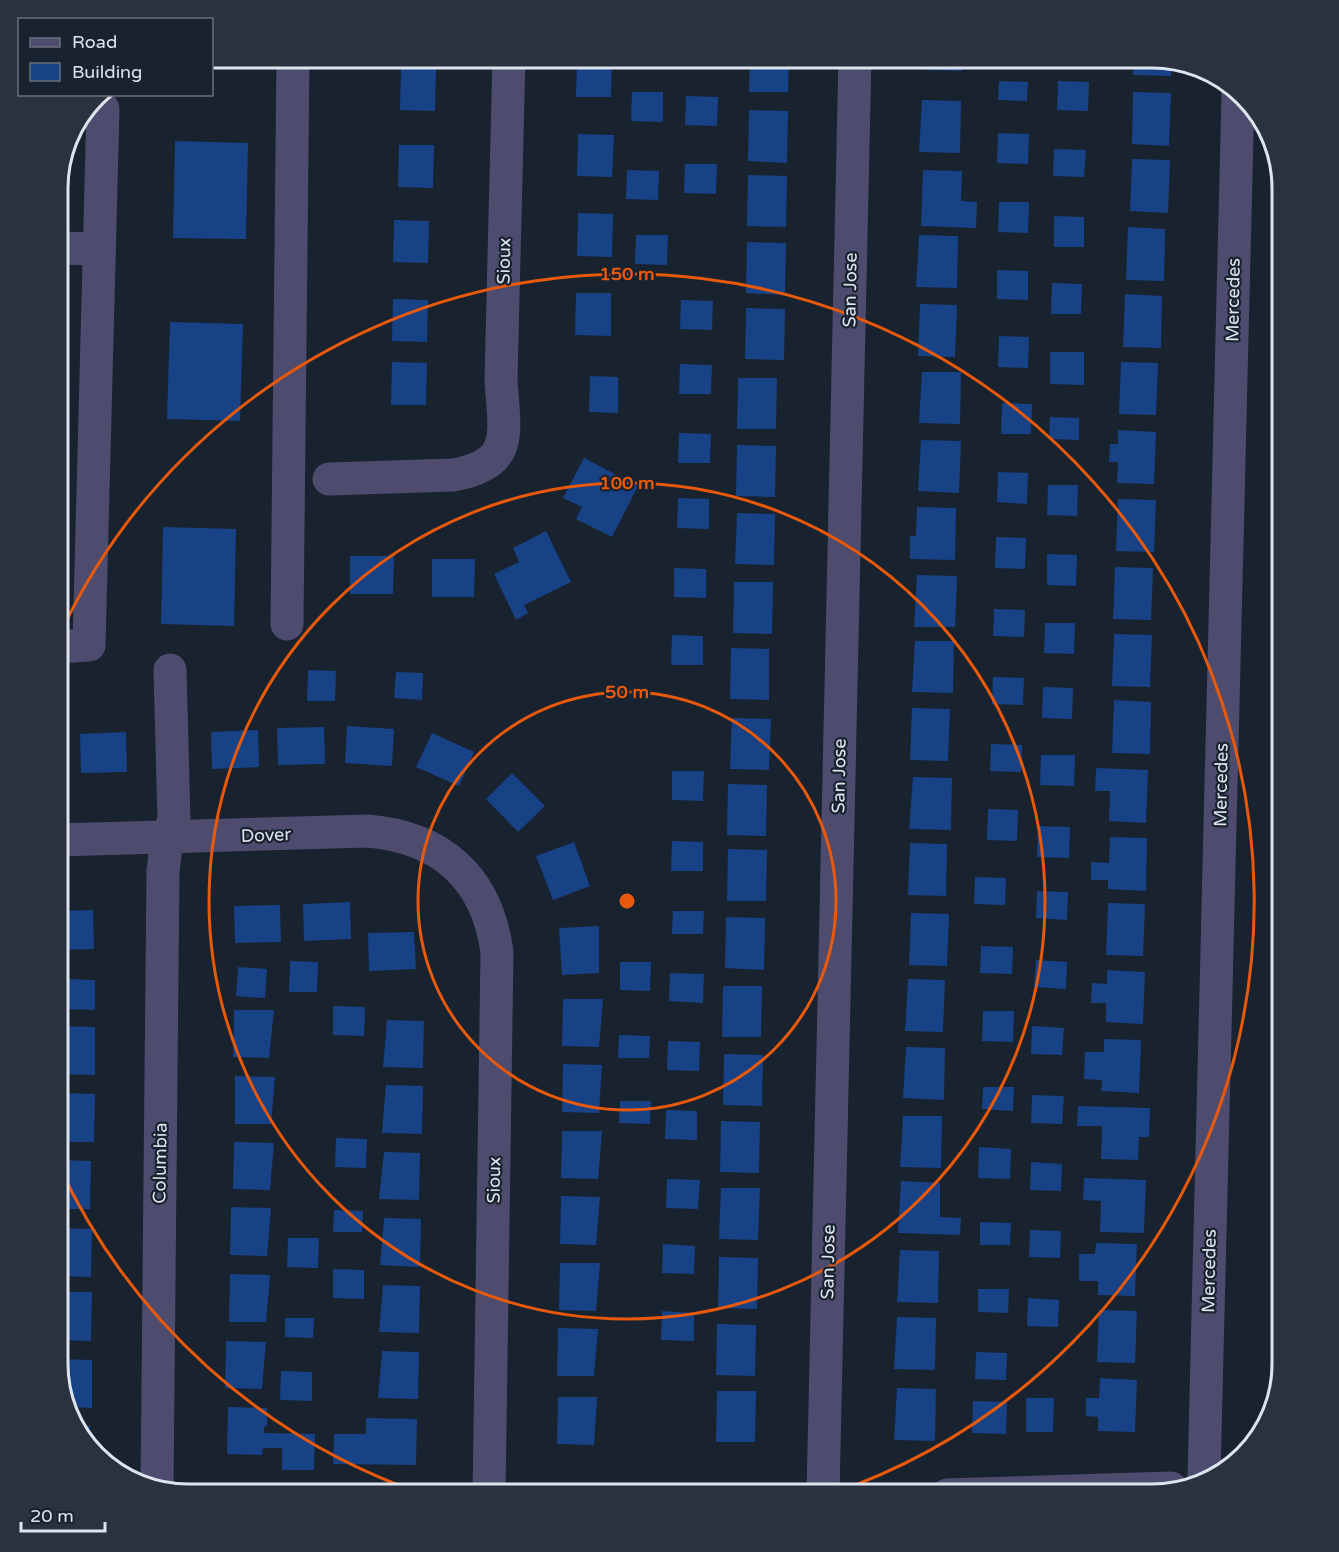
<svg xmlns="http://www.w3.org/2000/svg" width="1339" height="1552" viewBox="0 0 1339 1552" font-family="'Varela Round',sans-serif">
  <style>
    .building { fill: #174286 }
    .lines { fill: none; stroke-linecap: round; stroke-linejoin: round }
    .minor { stroke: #4e4c6e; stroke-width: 33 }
    .ring { fill: none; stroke: #e8590c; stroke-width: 3 }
    .labels { text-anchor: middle; stroke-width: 4.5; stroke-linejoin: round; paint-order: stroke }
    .street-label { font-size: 18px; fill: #dee4ee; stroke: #19222f }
    .rim { fill: none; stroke: #dee4ee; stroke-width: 3 }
    .centre { fill: #e8590c; stroke: #19222f; stroke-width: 3 }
    .ring-label { font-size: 18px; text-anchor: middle; font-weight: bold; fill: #e8590c; stroke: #19222f; stroke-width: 4.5; stroke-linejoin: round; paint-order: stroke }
  </style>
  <rect width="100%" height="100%" fill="#19222f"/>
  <path class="building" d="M577,57H612L611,97H576Z
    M750,57H789L788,92H749Z
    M925,57H962V71L925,70Z
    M1134,57H1159L1171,61V76L1133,75Z
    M401,68L436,69L435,111L400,110Z
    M999,81L1028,82L1027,101L998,100Z
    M1058,81L1089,82L1088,111L1057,110Z
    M632,92H663V122L631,121Z
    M1133,92L1171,93L1169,146L1132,144Z
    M686,96L718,97L717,126L685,125Z
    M922,100L961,101L960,153L919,152Z
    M749,110L788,111L787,163L748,161Z
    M998,133L1029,134L1028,164L997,163Z
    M578,134L614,135L612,177L577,176Z
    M175,141L248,143L246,239L173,238Z
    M399,145H434L433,188L398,187Z
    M1054,149L1086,150L1084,177L1053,176Z
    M1132,159L1170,160L1168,213L1130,211Z
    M685,164H717L716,194L684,193Z
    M627,170L659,171L658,200L626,199Z
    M923,170L962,171L961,201L977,202L976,228L921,226Z
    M748,175L787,176L786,227L747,226Z
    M999,202H1029L1028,233L998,232Z
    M578,213L613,214L612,257L577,256Z
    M1054,216L1084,217V247H1054Z
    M394,220L429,221L428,263L393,262Z
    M1128,227L1165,229L1164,281L1126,280Z
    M636,235H668L667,265L635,264Z
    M919,235L958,236L957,288L916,287Z
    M747,242L786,243L785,295L746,293Z
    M997,270L1028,271V300L997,299Z
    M1052,283L1082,284L1081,314H1051Z
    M576,293H611V336L575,335Z
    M1125,294L1162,296L1161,348L1123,347Z
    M393,299L428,300L427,342L392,341Z
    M681,300L713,301L712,330L680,329Z
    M920,304L957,305L955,357L918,356Z
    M746,308L785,309L784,360L745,359Z
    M170,322L243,324L240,421L167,419Z
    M999,336L1029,337L1028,368L998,367Z
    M1050,352H1084V385L1050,384Z
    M392,362L427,363L426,405H391Z
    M1121,362L1158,363L1156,415L1119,414Z
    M680,364L712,365L711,394H679Z
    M922,372H961L960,424L919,423Z
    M590,376L618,377V413L589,412Z
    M738,378H777L776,429H737Z
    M1002,403L1032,404L1031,434H1001Z
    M1050,417L1079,418V440L1049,439Z
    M1118,430L1156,432L1154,484L1117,483L1118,462H1109L1110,444H1118Z
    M679,433L711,434L710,463H678Z
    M921,440L961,441L959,493L918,491Z
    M737,445L776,446L775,497L736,496Z
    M584,458L638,486L612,537L576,519L582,507L563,498Z
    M998,472L1028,473L1027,504L997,502Z
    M1048,485H1078L1077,516L1047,515Z
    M678,498L709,499V529L677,528Z
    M1118,499L1156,500L1154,552L1116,551Z
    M917,507L956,508L955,560L910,559V536H916Z
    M737,513L775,514L774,565L735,564Z
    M163,527L236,529L234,626L161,624Z
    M546,531L571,582L524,605L528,613L516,620L494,574L519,562L513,548Z
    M996,537L1026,538L1025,569L995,568Z
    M1047,554L1077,555L1076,586L1047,585Z
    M350,556H394L393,594H350Z
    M432,559H475L474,597H432Z
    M1115,567L1153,568L1151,620L1113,619Z
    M674,568L706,569V598L674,597Z
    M917,575L957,576L955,627H914Z
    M734,582H773L772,634L733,633Z
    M994,609L1025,610L1024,637L993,636Z
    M1045,623H1075L1074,654L1044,653Z
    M1114,634L1152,635L1150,687L1112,686Z
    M672,635L703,636V665H671Z
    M915,641H954L953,693L912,692Z
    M731,648L769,649V700L730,699Z
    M308,670L336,671L335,701H307Z
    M396,672L423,673L422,700L394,698Z
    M993,677L1024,678L1023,705L992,704Z
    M1043,687L1073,688L1072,719L1042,718Z
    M1114,700L1151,702L1150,754L1112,753Z
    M912,708L950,709L948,761L910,760Z
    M732,718L771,719L769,770L730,769Z
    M347,726L394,729L392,766L345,763Z
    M324,727L325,764L278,765L277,728Z
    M258,730L259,767L212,769L211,732Z
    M126,732L127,772L81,773L80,734Z
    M57,733H60L61,772H57Z
    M432,733L474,752L459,786L416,767Z
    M991,744L1022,745L1021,772L990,771Z
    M1041,755H1075L1074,786L1040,785Z
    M1096,768L1148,770L1146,823L1109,821L1110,791H1095Z
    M672,771H704L703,801L672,800Z
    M512,773L545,806L518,832L486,799Z
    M913,777L952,778L951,830L909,829Z
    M728,784L767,785L766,836L727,835Z
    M988,809L1018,810L1017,841L987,840Z
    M1038,826L1070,827L1069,858L1037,857Z
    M1110,837L1147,838L1146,891L1108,889V880H1091V862L1109,863Z
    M672,841L703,842V871H671Z
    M574,842L590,886L553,900L536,856Z
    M910,843L947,844L946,896L908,895Z
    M728,849L767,850L766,901H727Z
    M975,877L1006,878L1005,905L974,904Z
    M1037,891L1068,892L1067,920L1036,918Z
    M350,902L351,939L304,941L303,904Z
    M1108,903L1145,904L1143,956L1106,955Z
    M280,905L281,942L235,943L234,906Z
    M93,910L94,949L57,950V911Z
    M673,911H704L703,934H672Z
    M911,913L949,914L947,966L909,965Z
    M726,917L765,918L764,970L725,968Z
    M599,926V973L562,975L559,928Z
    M414,932L416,969L369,971L368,933Z
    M981,946L1013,947L1012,974L980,973Z
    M1036,960L1067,962L1066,989L1034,987Z
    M290,961L318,962L317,992H289Z
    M620,962H651L650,991L620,990Z
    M238,967L267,969L265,998L236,996Z
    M1107,970L1145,972L1143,1024L1106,1022V1003H1091L1092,983L1107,984Z
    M670,973L704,974L703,1003L669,1001Z
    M65,979L95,980V1010L65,1009Z
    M908,979L945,980L943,1032L905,1031Z
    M723,986H762L761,1037H722Z
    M563,999H603L599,1047L562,1046Z
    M333,1006L365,1007L364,1036L333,1035Z
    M234,1010H274L269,1058L233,1057Z
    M983,1011H1014L1013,1042L982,1041Z
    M387,1020L424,1021L423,1068L383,1067Z
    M57,1026L95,1027V1075L57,1074Z
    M1032,1026L1064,1028L1062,1055L1031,1054Z
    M619,1035L650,1036L649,1058H618Z
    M1104,1039L1141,1040L1139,1093L1101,1091L1102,1080L1084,1079L1085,1052H1104Z
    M668,1041L700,1042L699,1071L667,1070Z
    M906,1047L945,1048L944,1100L903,1098Z
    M724,1054L763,1055L762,1106L723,1105Z
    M563,1064L602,1065L599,1113L562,1112Z
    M235,1076L275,1077L271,1124H235Z
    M386,1085L423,1086L422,1134L382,1133Z
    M983,1087H1014L1013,1111L982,1109Z
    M57,1093L95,1094L94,1142H57Z
    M1032,1095L1064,1096L1062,1124L1031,1123Z
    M620,1101H651L650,1124L619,1123Z
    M1078,1106L1150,1108L1149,1137H1139L1138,1160L1101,1159L1102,1126H1077Z
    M666,1110L697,1111V1140L665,1139Z
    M903,1116H942L941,1168L900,1167Z
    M721,1121L760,1122L759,1173L720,1172Z
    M562,1131H602L598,1179L561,1178Z
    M336,1138L367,1139L366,1168L335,1167Z
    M234,1142L274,1143L270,1190L233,1189Z
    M979,1147L1011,1149L1010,1179L978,1178Z
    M384,1152L420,1153L419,1200L379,1199Z
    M57,1160L91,1161L90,1209H57Z
    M1031,1162L1062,1164L1061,1191L1030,1190Z
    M1084,1178L1146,1180L1144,1233L1100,1232L1101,1201L1083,1200Z
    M667,1179L700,1180L698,1209L666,1208Z
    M901,1181L940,1183V1217L961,1218L960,1235L898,1233Z
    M721,1188H760L758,1240L719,1239Z
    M561,1196L600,1197L596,1245L560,1244Z
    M231,1207L271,1208L267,1256L230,1255Z
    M334,1210L363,1211L362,1232H333Z
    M384,1218L421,1219L420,1267L380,1265Z
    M980,1222L1011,1223L1010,1245H980Z
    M57,1228L92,1229L91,1277L57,1276Z
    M1030,1230L1061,1231L1060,1258L1029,1257Z
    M288,1238H319L318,1268L287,1267Z
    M1096,1243L1137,1244L1135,1296L1098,1295V1281H1079V1254H1095Z
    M663,1244L695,1246L694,1274L662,1273Z
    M900,1250L939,1251L938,1303L897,1302Z
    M1278,1256H1282V1285L1277,1284Z
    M719,1257L758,1258L757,1309L718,1308Z
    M560,1263H600L596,1311L559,1310Z
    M333,1269L364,1270V1299L333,1298Z
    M230,1274L270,1275L266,1322H229Z
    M383,1285L420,1286L419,1333L379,1332Z
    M978,1289H1009L1008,1313L978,1312Z
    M57,1292H92L91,1341L57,1340Z
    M1028,1298L1059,1300L1058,1327L1027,1326Z
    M1280,1301H1282V1354H1276Z
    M1099,1310L1137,1311L1135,1363L1097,1362Z
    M662,1311L694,1313V1341L661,1340Z
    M897,1317L936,1318L935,1370L894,1369Z
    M285,1318H314L313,1338L285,1337Z
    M717,1324L756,1325L755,1376L716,1375Z
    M558,1328L598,1329L594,1376H557Z
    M226,1341L266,1342L262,1389L225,1388Z
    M382,1351L419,1352L418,1399L378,1398Z
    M976,1352L1007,1353L1006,1380L975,1379Z
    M57,1359L92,1360V1408L72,1407Z
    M281,1371L312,1372V1401L280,1400Z
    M1100,1378L1137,1380L1135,1432L1098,1431V1417L1086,1416V1398H1099Z
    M897,1388L936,1389L935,1441L894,1440Z
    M717,1391H756L755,1442H716Z
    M558,1397H597L594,1445L557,1444Z
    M1026,1398H1054L1053,1432H1026Z
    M973,1401L1007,1402L1006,1434L972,1433Z
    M228,1407L267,1408V1427L264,1426V1433L315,1434L314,1470H282V1448H263L262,1455L227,1454Z
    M366,1418L417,1419L416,1465L333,1464L334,1434H366Z
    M78,1425L90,1426L89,1448L84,1444Z"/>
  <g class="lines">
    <path class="minor" d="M57,248L99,249
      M329,479L453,475C516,464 504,432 501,380L509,57
      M287,624L293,57
      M57,647L89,645L103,109
      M57,840L367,831C442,837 487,878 497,952L489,1495
      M1204,1477L1238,94
      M157,1488L163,871L167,838L174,820L170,670
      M823,1495L855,57
      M947,1495L1171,1488"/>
  </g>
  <g class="ring">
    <circle cx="627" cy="901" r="209"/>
    <circle cx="627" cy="901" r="418"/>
    <path d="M423 1494A627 627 0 0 1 59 1166M59 636A627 627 0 1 1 831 1494"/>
  </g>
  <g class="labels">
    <g class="street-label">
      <text transform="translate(504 261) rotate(-89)" y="6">Sioux</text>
      <text transform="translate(850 290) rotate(-89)" y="6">San Jose</text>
      <text transform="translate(1233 300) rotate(-89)" y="6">Mercedes</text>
      <text transform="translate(839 776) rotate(-89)" y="6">San Jose</text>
      <text transform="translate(1221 785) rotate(-89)" y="6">Mercedes</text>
      <text transform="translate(266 835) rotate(-2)" y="6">Dover</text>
      <text transform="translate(160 1163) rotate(-89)" y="6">Columbia</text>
      <text transform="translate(494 1180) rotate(-89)" y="6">Sioux</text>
      <text transform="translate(828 1262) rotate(-89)" y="6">San Jose</text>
      <text transform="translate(1209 1271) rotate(-89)" y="6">Mercedes</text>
    </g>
  </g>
  <path d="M0 0H1339V1552H0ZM188 68H1152A120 120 0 0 1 1272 188V1364A120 120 0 0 1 1152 1484H188A120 120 0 0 1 68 1364V188A120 120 0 0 1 188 68Z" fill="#29323e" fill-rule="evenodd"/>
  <path class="rim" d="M188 68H1152A120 120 0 0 1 1272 188V1364A120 120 0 0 1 1152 1484H188A120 120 0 0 1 68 1364V188A120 120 0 0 1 188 68Z"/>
  <circle cx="627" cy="901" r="9" class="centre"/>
  <g class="ring-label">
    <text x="627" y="280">150 m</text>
    <text x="627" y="489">100 m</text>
    <text x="627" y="698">50 m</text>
  </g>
  <rect x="18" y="18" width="195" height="78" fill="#19222f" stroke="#68707b" stroke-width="1.5"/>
  <rect x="30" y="38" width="30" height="9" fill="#4e4c6e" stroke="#68707b" stroke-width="1.5"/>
  <text x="72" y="48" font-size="18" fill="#dee4ee">Road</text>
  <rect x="30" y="63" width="30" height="18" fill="#174286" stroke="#68707b" stroke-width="1.5"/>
  <text x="72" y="78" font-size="18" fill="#dee4ee">Building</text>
  <path d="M21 1522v9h84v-9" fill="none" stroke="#dee4ee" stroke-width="3"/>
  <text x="30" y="1522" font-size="18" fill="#dee4ee" stroke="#19222f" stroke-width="4.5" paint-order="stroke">20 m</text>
</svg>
